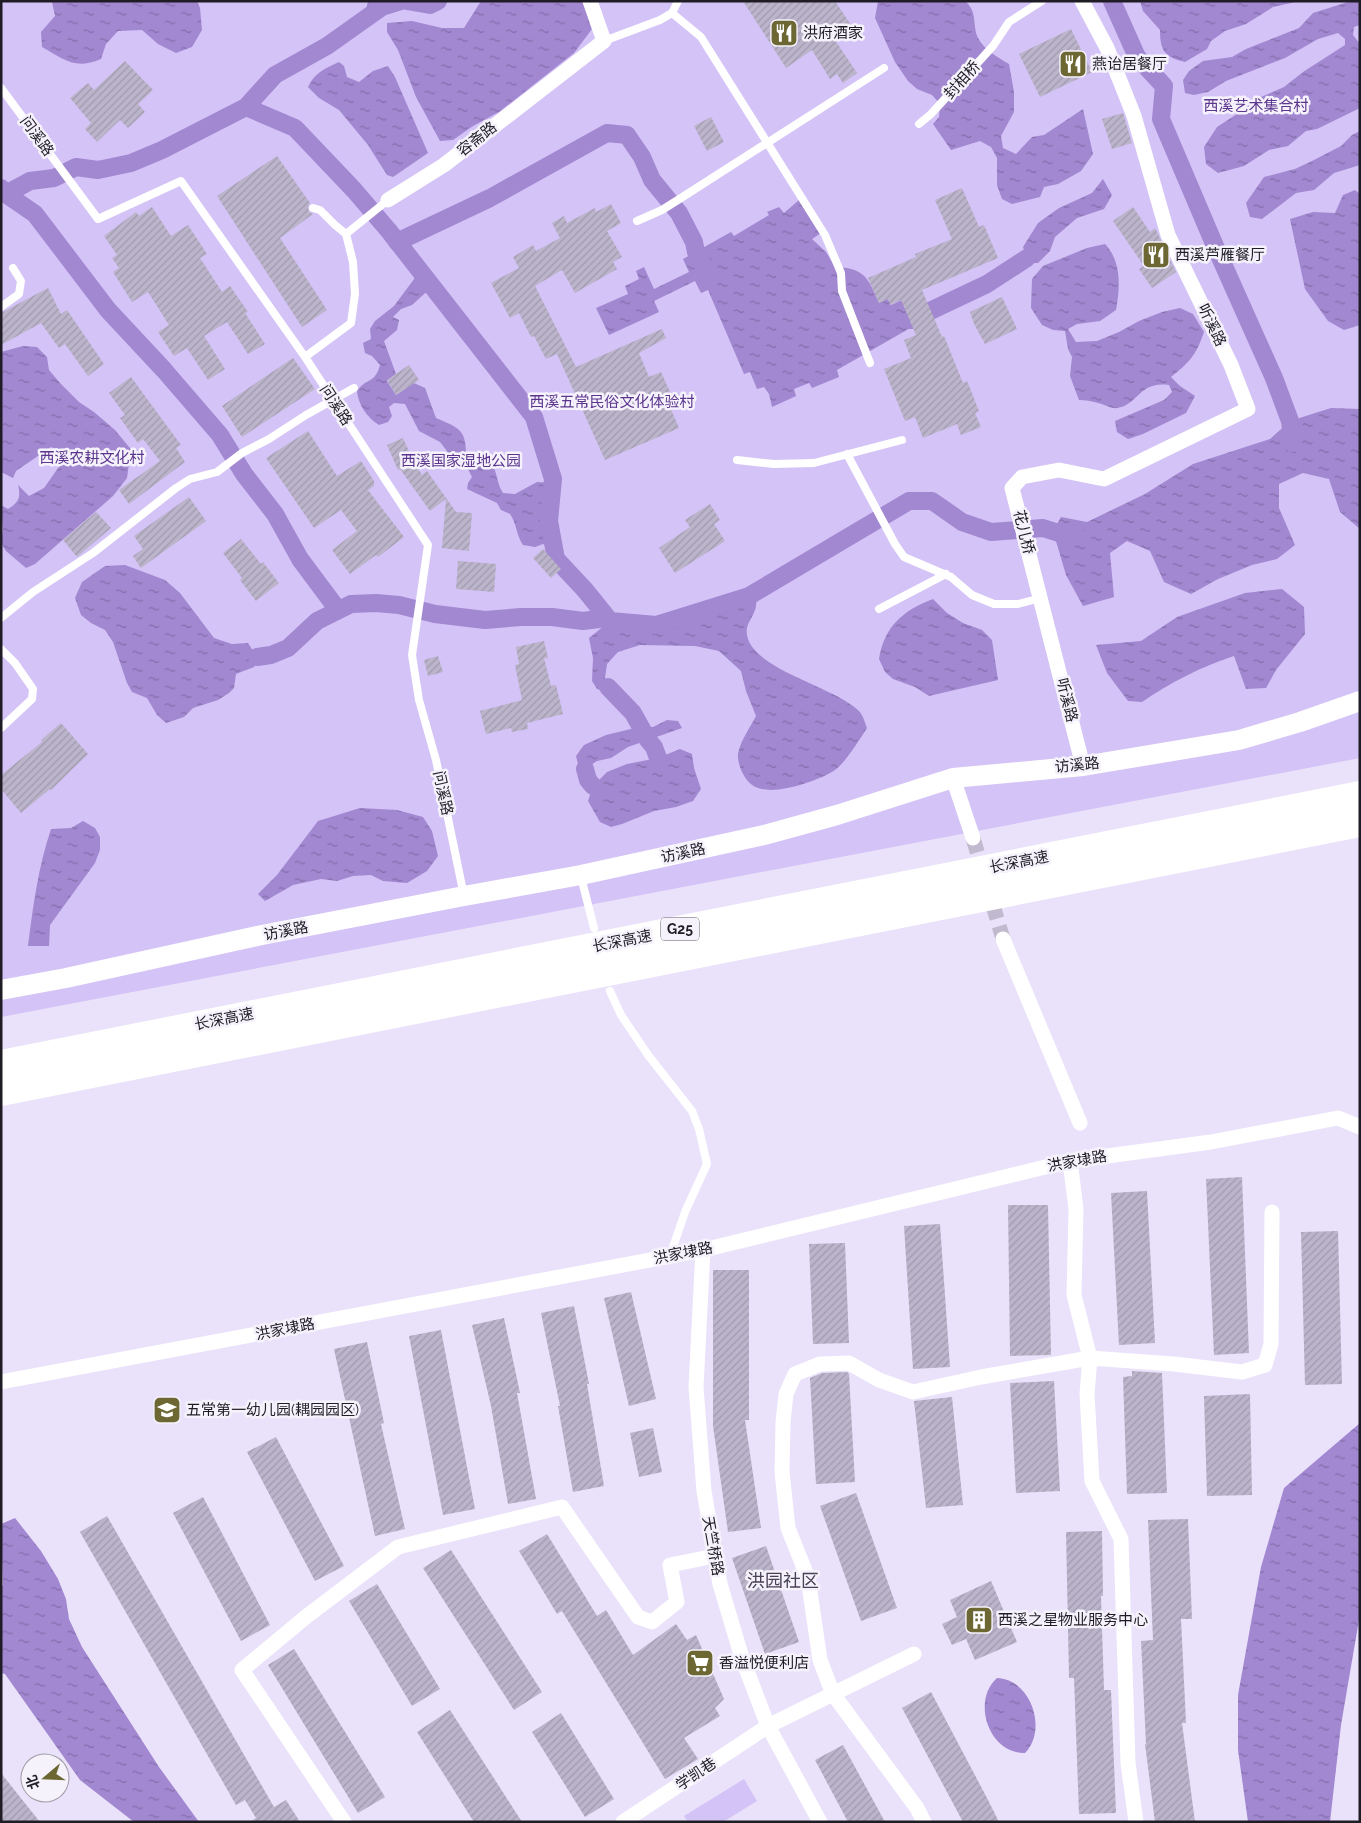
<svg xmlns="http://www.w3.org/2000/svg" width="1361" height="1823" viewBox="0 0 1361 1823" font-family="Raleway,'Noto Sans SC',sans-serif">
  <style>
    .park { fill: #d4c3f7 }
    .water { fill: url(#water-ripples) }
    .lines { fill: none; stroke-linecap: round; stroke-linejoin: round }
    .canal { stroke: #a287d1; stroke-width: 18 }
    .building { fill: url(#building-hatch) }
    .minor-tunnel { stroke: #c1bacf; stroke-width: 15; stroke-dasharray: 15 8; stroke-linecap: butt }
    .service { stroke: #fff; stroke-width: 8 }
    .minor { stroke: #fff; stroke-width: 15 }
    .tertiary { stroke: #fff; stroke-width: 20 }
    .motorway { stroke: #fff; stroke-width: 28 }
    .labels { text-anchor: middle; stroke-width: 5; stroke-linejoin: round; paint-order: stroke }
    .shield { fill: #f5f2fc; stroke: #5f5c66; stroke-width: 1 }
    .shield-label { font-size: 14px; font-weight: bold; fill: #1f1c25 }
    .poi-label { font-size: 15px; fill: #1f1c25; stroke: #f5f2fc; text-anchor: start }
    .street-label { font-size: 15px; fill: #1f1c25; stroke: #f5f2fc }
    .park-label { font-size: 15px; fill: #5b358d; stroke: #f5f2fc }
    .quarter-label { font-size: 18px; fill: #494256; stroke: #f5f2fc }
  </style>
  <defs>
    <pattern id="water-ripples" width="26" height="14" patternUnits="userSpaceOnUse" patternTransform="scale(1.25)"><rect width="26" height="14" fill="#a287d1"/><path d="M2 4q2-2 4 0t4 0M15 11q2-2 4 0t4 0" fill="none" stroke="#836ea9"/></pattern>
    <pattern id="building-hatch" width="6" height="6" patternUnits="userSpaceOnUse" patternTransform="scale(1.25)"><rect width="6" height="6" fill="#bbb4cb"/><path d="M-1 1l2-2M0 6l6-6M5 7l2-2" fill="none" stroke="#a09aae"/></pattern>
  </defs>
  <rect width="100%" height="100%" fill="#eae2fa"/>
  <path class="park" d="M1,1H1360V758L1,1017Z
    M744,1779L757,1801L723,1822H688L684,1816Z"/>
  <path class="water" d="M45,1H197L200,8L202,30L192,47L176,53L158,44L142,30L118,31L106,44L101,59C75,70 65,60 42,47L41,32L55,16L52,2Z
    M368,1H401L381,7L364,20Z
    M481,1H583L592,29L574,53L499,112L473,126L453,140L440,141L416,97L398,50L387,32V23L412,21L442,28H464Z
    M878,1H965C978,12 972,25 978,38C984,50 999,58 1009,64L1014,92V112L1001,136L1003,148L1016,154L1032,137L1044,135L1083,109L1093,154L1081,171L1058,184L1044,187L1040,197L1012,204L1002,199L997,185V158L991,147L980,141L951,150L933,124L939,117L940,104L932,95L917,89L908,81L895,62L875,18Z
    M1140,1H1300L1273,7L1246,24L1225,31L1211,41L1207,49L1185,62C1164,57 1160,50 1160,30L1143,11Z
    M1351,1H1360V25L1354,27L1353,35L1360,44V108L1317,129L1306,131L1288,146L1269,150L1244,166L1218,173L1206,164L1204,147L1217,127L1237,114L1252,101L1284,87L1303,72L1345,45V39L1338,33L1318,39L1285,58L1226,81L1208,92L1194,95L1185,93L1183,80L1189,71L1203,61L1232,57L1246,49L1299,28L1313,13Z
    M339,62L344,66L347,77L359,82L373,71L388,66L395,77L428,153L393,177L387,175L368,145L339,110L319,98L308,87C314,73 326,68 339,62Z
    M1360,131V165L1334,173L1314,190L1296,193L1262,219L1250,217L1246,203L1264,177L1295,169L1312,161L1341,146L1352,135Z
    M1103,179L1112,195L1104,209L1077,218L1055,237L1050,251L1038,263H1028L1023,247L1038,223L1059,208L1092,193Z
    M1355,190L1360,194V325L1344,330L1328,321L1305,289L1290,219L1313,212L1335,213L1343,195Z
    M799,200L821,233L812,239L826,252L835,267C865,268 868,278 879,303L888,299L891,305L904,299L906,312L912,327L837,370L839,377L812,388L809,383L794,389L796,396L772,407L769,394L764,387L757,389L750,372L744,374L708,290L701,293L695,281L654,301L659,312L609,335L596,308L628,294L625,286L639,279L636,271L644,267L654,289L689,272L683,259L731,232L734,236L769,215L767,212L779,207L784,213Z
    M1105,244C1122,262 1120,288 1116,310L1100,321L1077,324L1068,329L1076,342L1097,341L1119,332L1139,321L1162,312L1180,308L1193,314L1204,332C1196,355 1190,362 1171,377L1180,386L1195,396L1186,413L1143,434L1128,439L1117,432L1115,421L1164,400L1172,392L1169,385C1138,381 1139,405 1117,408C1111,409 1104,404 1098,403C1092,401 1085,400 1079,400L1070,376L1072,357L1068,349L1065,331L1053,330L1042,325L1031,308L1032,279L1043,266L1087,248Z
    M420,271L433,286L412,305L401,309L393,317L399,320L397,330L384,341L396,374L387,381L396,395L414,383L425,388L436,418C456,427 466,428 466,453L473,459L490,461C498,472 496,482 503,493L515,494L537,482L553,483L549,521L555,551L543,544L535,547L523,545C516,535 517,524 510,514L501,510L497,503L467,489L468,483L472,477L466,465L460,459L450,455L440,442L419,431L405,404L394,403L389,407L392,416L388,422L379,425C367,418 358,404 357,391C367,377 375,384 380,365L372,356L365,353L363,343L371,339L370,329L375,321L394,306Z
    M23,346L37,347L47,357L49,370L60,383L79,402L94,412L115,430L134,453L129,464L127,478L113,496L35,564L26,568L6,551L1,543L3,530L1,505L8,509C19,502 21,497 18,485L29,496L44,488L63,461L60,451L51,447L16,471L13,478L1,472V352Z
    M1331,408L1360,409V529L1340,512L1329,479L1303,473L1279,484V508L1295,545L1277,559L1252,565L1218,579L1191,594L1164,582L1150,551L1127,541L1110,553L1114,597L1083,606L1066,575L1053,531L1061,517L1087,522L1145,494L1193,464L1270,439L1290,421Z
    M125,565L165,580L180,593L214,638L232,644L248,643L257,657L258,661L254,667L236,674L234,688L229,693L218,700L193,708L184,717L166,723L157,715L147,698L132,692L127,683L113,642L105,630L91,623L81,615L75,598L82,582L105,566Z
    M1282,589L1304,607L1305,634L1276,670L1266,688L1246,689L1234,656C1201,667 1171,682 1142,702L1128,701L1107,673L1096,645L1141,641L1177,617L1245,593Z
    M756,591C756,597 757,605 755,610C752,619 745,625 747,635C753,670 834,686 859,711C863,715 865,723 867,728C860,739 845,763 835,770C818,781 777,795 758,788C747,785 739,769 738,758C737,746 751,726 756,716L746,691L741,671L719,651L695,646L640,645L618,652L607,664L605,678L608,687L603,691L597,689L592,681L593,658L589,638L610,621L656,625Z
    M933,599L947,613L963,623L982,630L992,640L998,680L929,696L915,687L893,679L885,672L879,659C884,627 903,610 933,599Z
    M667,720L678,721L682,728L628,747L611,758L597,761L580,772L576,756L584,745L606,735L635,728L653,727Z
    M680,749L692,754L694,768L701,789L693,801L676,807L654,811L622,824L611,827L600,822L588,801L593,786L607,772L627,764L658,758Z
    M360,808L397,810L423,817L432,831L438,856L427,871L407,883L383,881L371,875L353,876L337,881L321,879L293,885L265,901L258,894L277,875L318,821Z
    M83,821L95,828L100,837V850L95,863L50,925L49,946H28C33,906 38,868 51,829L71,828Z
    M1360,1423V1614L1341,1725L1330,1822H1248L1238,1750V1695L1261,1567L1284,1488Z
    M15,1518L41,1551L58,1579L66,1599L69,1619L82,1647L159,1767L199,1822H134L80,1780L5,1674L1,1673V1587L3,1585L1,1524Z
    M997,1678C1031,1679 1048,1730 1025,1753C989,1754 971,1701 997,1678Z"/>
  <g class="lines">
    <path class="canal" d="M407,1L430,5L438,1
      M1112,1L1137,57L1164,86L1161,119L1215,246L1274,378L1290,421L1293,443
      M246,107L295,128L354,190L389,231L534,417L553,479L549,521L556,559L585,590L610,621L656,625L749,596L909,501H932L962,522L991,532L1043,528L1065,535L1076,534
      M1,188L6,194L35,214L108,310L164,370L220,435L244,474L275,514L300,559L338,610
      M6,194L30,181L54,178L76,167L98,170L131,163L162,150L246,107L275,75L327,46L382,7L401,1
      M397,242L490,198L607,133L627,135L642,157L652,180L679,213L694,242L696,252L707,274
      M911,320L987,284L1027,258
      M257,657L271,655L288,648L317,621L351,604L376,603L399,605L435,614L485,620L521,617H552L583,621L607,618
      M608,687L633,713L648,740L654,747L658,758
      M585,769L588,780L593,786"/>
  </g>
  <path class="building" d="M743,1H835L851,25L833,37L857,73L843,83L837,74L830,79L812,50L786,68Z
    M1071,29L1092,72L1040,97L1019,54Z
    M125,61L153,90L138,104L145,112L128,128L120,120L97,142L85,129L91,123L70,98L88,83L94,90Z
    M1123,113L1132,143L1112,149L1102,119Z
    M711,117L724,142L707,151L694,126Z
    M277,156L310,203L308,207L309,212L313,214L280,238L327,310L302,327L217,196Z
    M962,188L979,227L984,225L998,258L922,290L942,337L944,336L963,383L967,381L979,411L975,413L981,427L961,435L957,424L923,438L915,417L905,421L884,369L911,358L904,340L916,335L901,300L890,305L888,299L879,303L868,278L916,257L915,254L952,239L935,200Z
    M611,204L621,223L607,231L622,257L613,262L617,269L575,293L562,270L535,286L576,367L662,329L666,338L639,353L649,377L661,372L676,405L670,407L679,428L605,460L557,354L546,359L534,336L531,337L519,313L510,318L491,283L519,268L513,257L533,245L536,251L560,238L552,223L564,216L567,223L595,208L596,212Z
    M152,207L171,236L188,225L207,254L200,258L222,292L230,286L248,312L245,313L265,344L248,354L227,322L204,336L225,369L208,380L187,348L174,356L158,332L169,325L148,292L132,302L113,272L119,268L112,258L117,255L104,236L136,212L139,216Z
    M1133,207L1150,232L1155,228L1157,232L1176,272L1152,288L1139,269L1144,266L1113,221Z
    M48,288L61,314L67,310L104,364L88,376L65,344L59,348L41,323L1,345V313Z
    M1002,297L1017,329L985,344L974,324L970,312Z
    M293,358L315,389L242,437L222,406Z
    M409,365L419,380L396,395L387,380Z
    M131,377L181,445L176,448L185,462L129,504L119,490L160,461L143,439L138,443L120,418L125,415L109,393Z
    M308,431L337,476L361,461L374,481V486L368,490L404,537L378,557L376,555L350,574L332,550L357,531L341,510L314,528L266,458Z
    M403,438L414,462L422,475L427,471L456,512L472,513L469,551L442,548L446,499L430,511L400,469L398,470L387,445Z
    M189,497L206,521L141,568L133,556L143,549L134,536Z
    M710,504L720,520L714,524L725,541L675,573L659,548L690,527L685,520Z
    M96,512L111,528L77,557L63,540Z
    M241,539L261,564L263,562L279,583L256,601L240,580L242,578L223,553Z
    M543,549L561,569L551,578L533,558Z
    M458,561L496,564L494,592L456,589Z
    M544,641L548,658H544L551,686L556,685L563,714L527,723L528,729L512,732L511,728L486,734L480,711L522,700L515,665L519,664L516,647Z
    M438,656L443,672L428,676L424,660Z
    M61,723L88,754L51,790L50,789L21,813L1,789V775L42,742L41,740Z
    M1242,1177L1249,1353L1214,1355L1206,1179Z
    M1147,1191L1155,1343L1119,1345L1111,1193Z
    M1008,1205H1048L1051,1355L1010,1356Z
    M940,1224L950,1367L913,1369L904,1226Z
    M1338,1231L1342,1384L1305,1385L1301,1232Z
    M845,1243L849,1343L813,1344L809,1244Z
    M713,1270H749V1420H745L761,1528L728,1532L713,1426Z
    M631,1292L656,1399L629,1406L604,1298Z
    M574,1306L589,1384H587L604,1486L573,1492L558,1406H560L541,1313Z
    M504,1318L520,1393H517L536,1499L508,1504L491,1406L472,1325Z
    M441,1330L475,1509L443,1515L409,1336Z
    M367,1342L384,1423L381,1424L405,1529L375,1536L334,1349Z
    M1132,1371L1162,1373L1167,1493L1127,1494L1123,1377L1132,1376Z
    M847,1372L849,1374L855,1482L816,1484L810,1378L822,1373Z
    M1054,1381L1060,1491L1016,1493L1010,1383Z
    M1250,1394L1252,1495L1207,1496L1204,1396Z
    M952,1397L963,1505L926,1508L914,1401Z
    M653,1428L662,1472L639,1477L630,1433Z
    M276,1437L344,1566L315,1581L247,1452Z
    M856,1493L897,1608L861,1621L820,1506Z
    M203,1497L270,1625L241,1641L173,1513Z
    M107,1516L274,1807L286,1800L300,1822H250L256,1818L245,1800L236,1805L80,1532Z
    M1188,1519L1192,1619H1181L1186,1723H1182L1195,1822H1155L1145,1744H1146L1141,1641L1153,1640L1148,1520Z
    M1102,1531L1103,1596H1101L1104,1690H1111L1116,1813L1079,1814L1074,1678H1069L1066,1532Z
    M547,1534L597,1616L606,1610L633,1655L676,1624L687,1640L696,1635L724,1699L715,1708L720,1716L684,1738L698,1759L665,1779L562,1611L557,1614L519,1551Z
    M766,1546L799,1642L765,1654L732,1558Z
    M451,1550L542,1692L514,1710L423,1568Z
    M991,1581L1017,1642L975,1660L966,1639L952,1645L942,1624L957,1617L950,1600Z
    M377,1584L440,1689L412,1706L349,1601Z
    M294,1649L385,1797L358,1813L268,1665Z
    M931,1692L987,1798L999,1822H963L902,1708Z
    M450,1710L522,1822H474L417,1732Z
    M561,1713L614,1799L585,1817L532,1732Z
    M843,1745L885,1822H848L815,1760Z
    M1,1773L24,1802L40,1822H1Z"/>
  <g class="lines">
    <path class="minor-tunnel" d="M973,838L1003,939"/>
    <path class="service" d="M672,13L678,1
      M604,41L660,20L672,13L701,37L825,235L841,273L842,291L870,363
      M1,88L98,219L181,181L305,357L428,545L412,655L419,700L436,760L464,896
      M919,124L931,114L993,46L1009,22L1042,1
      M637,221L662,210L681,198L884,68
      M346,234L388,200
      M1,307L19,294L21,281L13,268
      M305,357L351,323L355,294L353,262L346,234L335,225L320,210L313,208
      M847,454L895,544L904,557L951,577L972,595L994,604H1018L1041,598
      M737,460L774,464L814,463L902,440
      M879,609L946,574
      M1,618L33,592L93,553L176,488L190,479L217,472L242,453L269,439L306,415L354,388
      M1,649L15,663L33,689L32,699L1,728
      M581,877L594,928
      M610,991L621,1015L648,1055L692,1111L699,1129L707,1164L685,1212L670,1256"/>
    <path class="minor" d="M1082,1L1107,48L1134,116L1168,235L1231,365L1248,409L1104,479L1059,470L1022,477L1012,488L1083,766
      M388,200L444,165L604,41L590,1
      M953,778L973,838
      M1003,939L1080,1123
      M1070,1161L1076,1209L1074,1295L1090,1358L1087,1394L1092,1481L1121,1539L1128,1763L1136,1822
      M703,1250L696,1387L704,1491L720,1584L742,1658L768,1726L820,1822
      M1,1382L703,1250L1070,1161L1211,1142L1338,1118L1360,1127
      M344,1822L242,1670L307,1616L398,1547L562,1507L638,1617L652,1622L677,1602L670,1565L715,1556
      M623,1822L768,1726L914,1654
      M924,1822L917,1808L833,1694L820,1660L808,1578L788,1528L782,1472L783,1422L786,1394L795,1374L820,1364L849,1363L879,1380L913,1392L981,1377L1090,1358L1174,1364L1242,1372L1265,1365L1271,1344L1272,1212"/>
    <path class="tertiary" d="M1,990L66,978L262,935L464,896L581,875L764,835L837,815L953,778L1083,766L1239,740L1300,722L1360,701"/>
    <path class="motorway" d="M1,1064L1360,795
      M1,1092L1360,823"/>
  </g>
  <defs>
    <symbol id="restaurant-square" viewBox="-11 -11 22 22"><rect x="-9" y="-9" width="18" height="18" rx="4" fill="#6d6734" stroke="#f5f2fc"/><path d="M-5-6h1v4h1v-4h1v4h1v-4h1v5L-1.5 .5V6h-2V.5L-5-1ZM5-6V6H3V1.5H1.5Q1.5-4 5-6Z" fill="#fff"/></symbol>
    <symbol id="school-square" viewBox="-11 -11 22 22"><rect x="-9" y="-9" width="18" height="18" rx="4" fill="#6d6734" stroke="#f5f2fc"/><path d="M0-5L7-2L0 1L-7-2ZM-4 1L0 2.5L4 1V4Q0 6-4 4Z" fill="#fff"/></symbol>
    <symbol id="building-square" viewBox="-11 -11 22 22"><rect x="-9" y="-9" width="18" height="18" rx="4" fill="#6d6734" stroke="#f5f2fc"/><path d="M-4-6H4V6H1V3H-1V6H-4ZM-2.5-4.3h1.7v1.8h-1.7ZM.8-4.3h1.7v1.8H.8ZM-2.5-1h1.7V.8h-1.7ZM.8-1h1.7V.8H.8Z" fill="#fff"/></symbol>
    <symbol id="supermarket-square" viewBox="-11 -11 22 22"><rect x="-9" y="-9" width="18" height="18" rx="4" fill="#6d6734" stroke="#f5f2fc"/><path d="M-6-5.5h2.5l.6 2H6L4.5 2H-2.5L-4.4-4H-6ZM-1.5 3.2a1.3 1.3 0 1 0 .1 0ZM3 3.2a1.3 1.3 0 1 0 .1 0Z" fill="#fff"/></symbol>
  </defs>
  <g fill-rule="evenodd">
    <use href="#restaurant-square" x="768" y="17" width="32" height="32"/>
    <use href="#restaurant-square" x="1057" y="48" width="32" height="32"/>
    <use href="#restaurant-square" x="1140" y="239" width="32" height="32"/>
    <use href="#school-square" x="151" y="1394" width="32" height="32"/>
    <use href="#building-square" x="963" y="1604" width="32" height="32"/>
    <use href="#supermarket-square" x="684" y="1647" width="32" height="32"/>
  </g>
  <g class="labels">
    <rect class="shield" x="661" y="917.5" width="38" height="23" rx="4"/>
    <g class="shield-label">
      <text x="680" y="934">G25</text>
    </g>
    <g class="poi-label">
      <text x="803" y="38">洪府酒家</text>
      <text x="1092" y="69">燕诒居餐厅</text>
      <text x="1175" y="260">西溪芦雁餐厅</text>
      <text x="186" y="1415">五常第一幼儿园(耦园园区)</text>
      <text x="998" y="1625">西溪之星物业服务中心</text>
      <text x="719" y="1668">香溢悦便利店</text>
    </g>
    <g class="street-label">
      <text transform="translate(962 80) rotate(-48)" y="5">封相桥</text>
      <text transform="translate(37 136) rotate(54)" y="5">问溪路</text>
      <text transform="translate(477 139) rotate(-38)" y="5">容斋路</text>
      <text transform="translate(1212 325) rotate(64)" y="5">听溪路</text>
      <text transform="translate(336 405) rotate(57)" y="5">问溪路</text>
      <text transform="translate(1024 532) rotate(76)" y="5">花儿桥</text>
      <text transform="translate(1067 700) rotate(76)" y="5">听溪路</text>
      <text transform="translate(1077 765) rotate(-6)" y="5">访溪路</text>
      <text transform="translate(443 793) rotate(78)" y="5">问溪路</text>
      <text transform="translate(683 853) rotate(-12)" y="5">访溪路</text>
      <text transform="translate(1019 862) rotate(-11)" y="5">长深高速</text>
      <text transform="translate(286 931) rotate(-11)" y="5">访溪路</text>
      <text transform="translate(622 941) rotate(-11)" y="5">长深高速</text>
      <text transform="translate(224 1019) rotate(-11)" y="5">长深高速</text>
      <text transform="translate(1077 1161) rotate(-10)" y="5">洪家埭路</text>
      <text transform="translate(683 1253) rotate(-11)" y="5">洪家埭路</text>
      <text transform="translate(285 1329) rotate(-11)" y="5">洪家埭路</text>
      <text transform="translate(713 1546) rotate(80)" y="5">天竺桥路</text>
      <text transform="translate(696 1774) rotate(-34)" y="5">学凯巷</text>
    </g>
    <g class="park-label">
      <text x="1256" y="111">西溪艺术集合村</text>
      <text x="612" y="407">西溪五常民俗文化体验村</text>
      <text x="92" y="463">西溪农耕文化村</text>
      <text x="461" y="466">西溪国家湿地公园</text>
    </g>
    <g class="quarter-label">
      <text x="783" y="1587">洪园社区</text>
    </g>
  </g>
  <rect width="1361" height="1823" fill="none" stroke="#1f1c25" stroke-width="5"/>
  <g transform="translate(45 1778) rotate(251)"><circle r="24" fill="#f5f2fc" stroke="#9f9ca6"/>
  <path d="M0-4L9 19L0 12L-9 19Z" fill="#6d6734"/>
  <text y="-8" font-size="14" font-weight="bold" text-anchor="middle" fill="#1f1c25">北</text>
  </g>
</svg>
